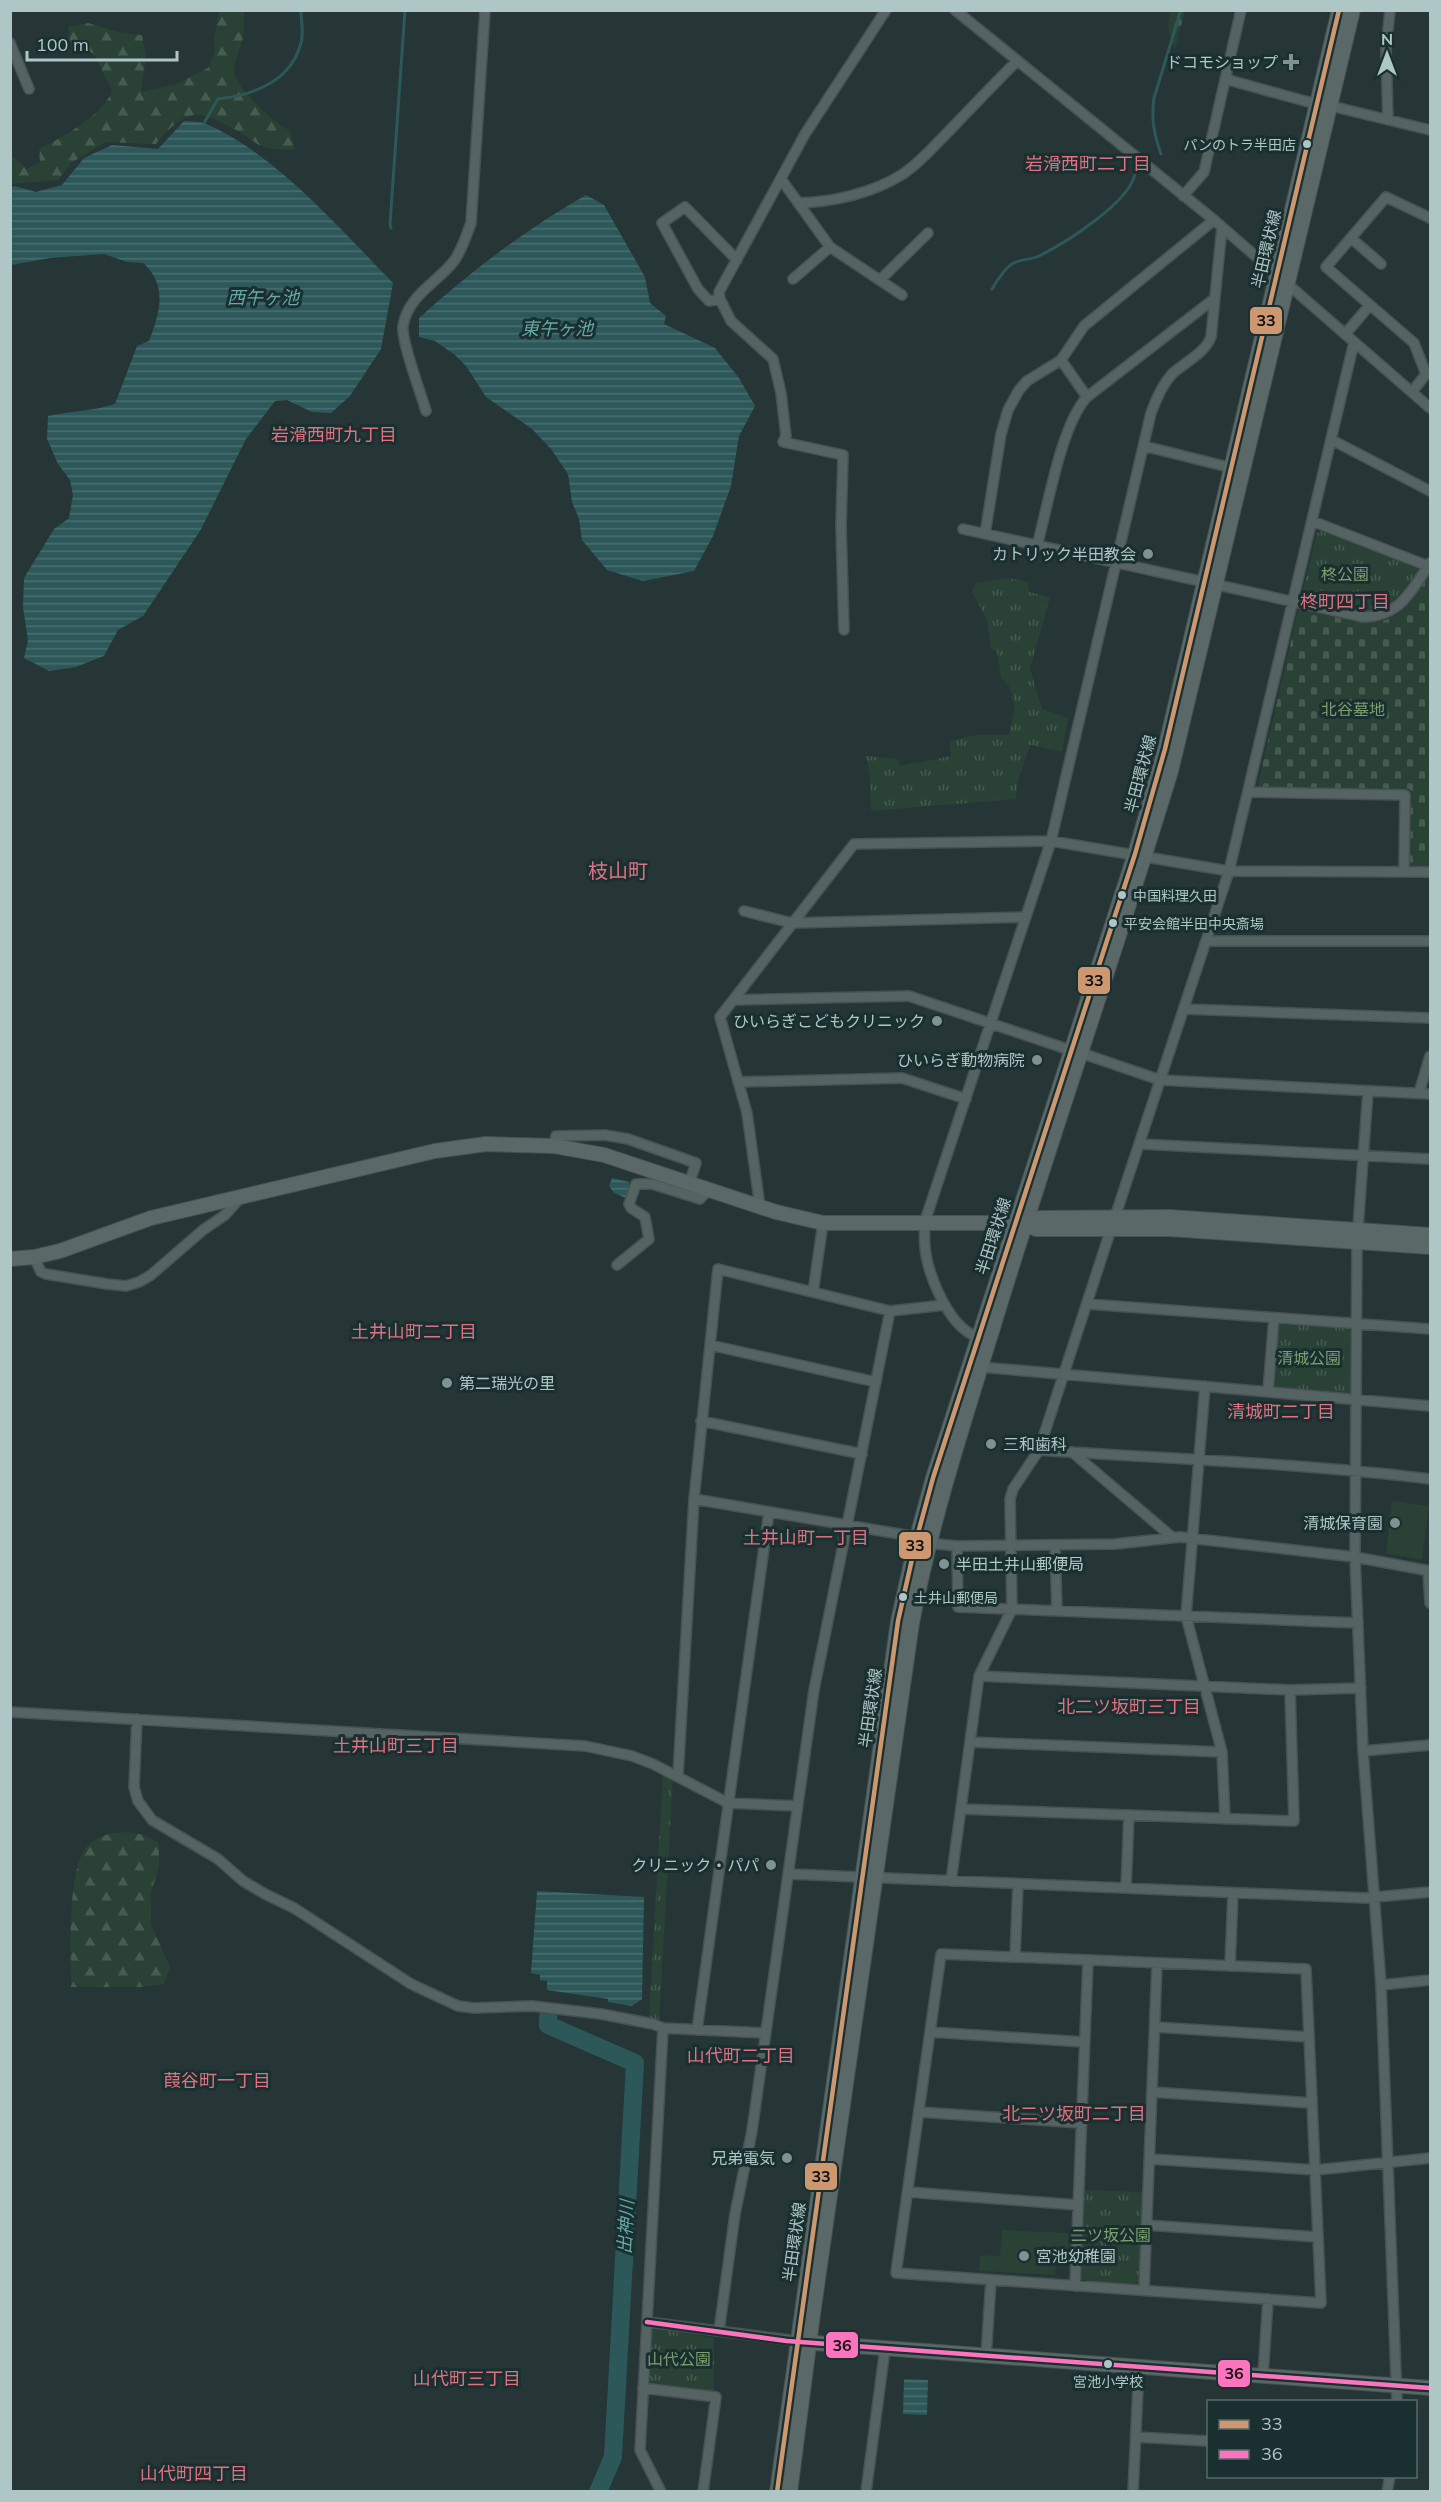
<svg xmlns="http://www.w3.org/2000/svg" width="1441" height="2502" viewBox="0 0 1441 2502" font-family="Mulish,'Noto Sans JP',sans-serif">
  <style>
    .grass { fill: url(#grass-tufts) }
    .forest { fill: url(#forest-firs) }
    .cemetery { fill: url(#cemetery-stones) }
    .garden { fill: #294235 }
    .water { fill: url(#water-rules) }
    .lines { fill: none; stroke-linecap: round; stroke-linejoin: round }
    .stream { stroke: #2d5859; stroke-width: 3 }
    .river { stroke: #2d5859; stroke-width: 18 }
    .street-casing { stroke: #465253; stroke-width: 12 }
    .secondary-casing { stroke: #465253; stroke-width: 16 }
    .street { stroke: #566363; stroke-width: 9 }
    .secondary { stroke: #5a6868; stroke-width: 14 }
    .bus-1-casing { stroke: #1a2f30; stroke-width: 9 }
    .bus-2-casing { stroke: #1a2f30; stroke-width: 9 }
    .bus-1 { stroke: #cd976f; stroke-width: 4.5 }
    .bus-2 { stroke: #fc73be; stroke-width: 4.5 }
    .poi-dot { fill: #7f9394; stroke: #1a2f30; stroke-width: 2 }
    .bus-dot { fill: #afc6c7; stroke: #1a2f30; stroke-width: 2 }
    .labels { text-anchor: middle; stroke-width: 6; stroke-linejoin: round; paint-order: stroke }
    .bus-label { font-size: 14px; fill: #afc6c7; stroke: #1a2f30; text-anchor: start }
    .poi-label { font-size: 16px; fill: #afc6c7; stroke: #1a2f30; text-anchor: end }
    .street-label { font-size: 16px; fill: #afc6c7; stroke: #1a2f30 }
    .park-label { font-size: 16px; fill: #7d9f6d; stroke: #1a2f30 }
    .neighbourhood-label { font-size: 18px; fill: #df7180; stroke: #1a2f30 }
    .water-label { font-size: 18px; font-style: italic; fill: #66a8a8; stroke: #1a2f30 }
    .quarter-label { font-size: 20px; fill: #df7180; stroke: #1a2f30 }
    .line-badge { stroke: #1a2f30; stroke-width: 2 }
    .pale-badge-label { font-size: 16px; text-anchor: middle; font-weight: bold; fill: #111 }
  </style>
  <defs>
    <pattern id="grass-tufts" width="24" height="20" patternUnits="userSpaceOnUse" patternTransform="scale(1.5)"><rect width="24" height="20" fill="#294235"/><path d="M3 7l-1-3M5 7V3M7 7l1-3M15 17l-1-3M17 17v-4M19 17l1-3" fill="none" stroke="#465c51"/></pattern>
    <pattern id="forest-firs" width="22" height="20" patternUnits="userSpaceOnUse" patternTransform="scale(1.5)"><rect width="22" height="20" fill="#294235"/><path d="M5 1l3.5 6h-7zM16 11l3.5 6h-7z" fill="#465c51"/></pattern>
    <pattern id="cemetery-stones" width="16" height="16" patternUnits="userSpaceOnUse" patternTransform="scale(1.5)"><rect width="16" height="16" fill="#294235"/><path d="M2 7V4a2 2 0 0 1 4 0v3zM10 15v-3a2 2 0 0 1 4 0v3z" fill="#465c51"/></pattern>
    <pattern id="water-rules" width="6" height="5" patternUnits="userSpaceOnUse" patternTransform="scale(1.5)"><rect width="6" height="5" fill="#2d5859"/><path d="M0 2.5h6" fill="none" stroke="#496e6f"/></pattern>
  </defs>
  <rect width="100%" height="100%" fill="#263535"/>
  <path class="grass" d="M1321,531L1417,567L1418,572C1411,583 1403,598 1392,605C1369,621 1330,605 1305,599L1302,595L1317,533Z
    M1007,578L1028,582L1029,592L1050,597L1030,669L1042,709L1068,718L1062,752L1030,745L1017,784L1016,799L871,811L870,777L866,756L898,759L899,766L951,756L949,741L976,735H1009L1015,706L1009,686L1001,678L997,651L991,649L987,620L972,592L975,583Z
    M1280,1324L1347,1328L1350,1331V1391L1347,1393L1275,1387L1273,1384L1277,1327Z
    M663,1772L673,1778L659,2021L649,2017Z
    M1083,2190L1142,2192L1139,2282L1136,2284L1083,2281L1080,2279Z
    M655,2329L714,2338V2391L652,2383L649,2380L651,2333Z"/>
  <path class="forest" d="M220,10L244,11C244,20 244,30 243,38C241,48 234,60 234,70C235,88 274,123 290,131L295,149C284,150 273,150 262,146C255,144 249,137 243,134C201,110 189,104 156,144L106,142L71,163L59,180L11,184V155L27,169L40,162L39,149C62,138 103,115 112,91L94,54L70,42L68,27L88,23L122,33L142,35L146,56L141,92L177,84L208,68L215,52L214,37Z
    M1170,11H1185L1175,49C1168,35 1167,26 1170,11Z
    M126,1832L145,1835L159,1843V1866L151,1893V1925L170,1967L164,1984L142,1987H71C71,1954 67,1874 85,1849C95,1835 111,1833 126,1832Z"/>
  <path class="cemetery" d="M1430,571V866H1412L1409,863L1410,789L1260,787L1258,784L1298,611L1303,609C1332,615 1373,633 1399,613C1413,603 1421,584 1430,571Z"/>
  <path class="garden" d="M1392,1501L1429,1506L1422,1560L1386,1553Z
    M1002,2230L1068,2233V2250H1057L1055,2275L979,2271L980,2255L1000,2256Z"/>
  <path class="water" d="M184,121C191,122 200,121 206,124C275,153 341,230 393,283L381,349L350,396L331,413L312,412L287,400L275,401L246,439L200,531L143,616L118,630L104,656L76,667L49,671L24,658L28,640L23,608L24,578L54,529L69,518L73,495L70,480L58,464L47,439L48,416C71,411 93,411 115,404L137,346L149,341C160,313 168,285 143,263L127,262L104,254L50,258L11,265V187L15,186L36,192L62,185L84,158L112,145L158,149Z
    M586,195L604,205L645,277L650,303L666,316L664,324L715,348L739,378L755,406L739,436L731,486L713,536L694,571L643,581L607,570L582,540L579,519L572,502L568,474L551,449L532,429L486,397L466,366L455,355L435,341L419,337V318C471,271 525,230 586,195Z
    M612,1178L629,1182L631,1192L626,1198L614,1193L609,1186Z
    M537,1891L644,1897L642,1999L632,2006L608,2002V1999L547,1990V1981L540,1980V1975L531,1973Z
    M904,2379L928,2380L927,2415L903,2414Z"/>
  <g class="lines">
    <path class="stream" d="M204,123L218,99C254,95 291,81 301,43C304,33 301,21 301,10
      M1161,154C1154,134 1151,119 1154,98L1181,10
      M391,228L390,224L405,10
      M992,289C997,281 1004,269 1012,264C1019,259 1031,260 1039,256C1065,243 1129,203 1135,174
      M1430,1081V1080"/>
    <path class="river" d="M548,2017V2025L635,2063L613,2457L598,2492"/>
    <defs>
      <path id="street" d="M955,10L1214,220L1430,408
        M10,43L29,89
        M1225,79L1316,104
        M1331,106L1430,130
        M1388,120L1386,49L1390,10
        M781,179L830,247L902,295
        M1183,196L1204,172L1241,10
        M798,203C834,202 873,193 903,174C921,162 935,145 950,130C972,107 994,84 1017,61
        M1351,238L1381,264
        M793,279L830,247
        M880,280L928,233
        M720,299L709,301L698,289L662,223L685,207L737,260
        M1346,333L1370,305
        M1061,360L1087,397
        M1412,392L1426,374L1414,343L1326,267L1386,197L1430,218
        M426,411C421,394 401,340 403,326C408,295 437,283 454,261C462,250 466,236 471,223L485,10
        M1332,440L1430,491
        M1144,446L1232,468
        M1312,521L1428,566
        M963,529L1363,617C1401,616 1411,591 1430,563
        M985,534L1001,434L1008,410L1019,390L1027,381L1061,360L1084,326L1214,220
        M1037,546C1048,506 1061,425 1087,397L1214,299
        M844,630L841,526L843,455L783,442L786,436L781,393L773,359L731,321L720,299L719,292L805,134L886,10
        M1249,792L1405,795L1404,872
        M744,911L792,923L1026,917
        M1207,941H1430
        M733,1000L909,996L1070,1050
        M1184,1009L1430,1018
        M1081,1053L1160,1080L1430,1094
        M738,1082L902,1078L966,1099
        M1368,1091L1357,1241L1355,1557L1363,1751L1381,1985L1397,2402
        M1419,1093L1430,1056
        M1139,1144L1430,1159
        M554,1146L556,1136L605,1135L628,1139L696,1163L689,1184
        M760,1207L747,1113L720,1017L854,844L1051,841L1229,871L1430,872
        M1115,1217L1229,871L1354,342
        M34,1257L41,1272L46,1274L107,1284L126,1286L139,1282L151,1275L203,1230L225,1215L241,1197
        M617,1265L649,1239L645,1217L631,1208L629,1204L636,1184H652L700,1199L708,1190
        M813,1292L823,1223
        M1087,1304L1430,1329
        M978,1337C950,1329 927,1275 925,1247C924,1240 925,1232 924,1224L1051,841L1151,413C1156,399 1162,385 1172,374C1185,362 1205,353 1211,337L1222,227
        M710,1345L876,1382
        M980,1367L1430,1406
        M1205,1386L1186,1616L1222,1752L1225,1819
        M1268,1391L1274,1318
        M701,1421L862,1454
        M1039,1450C1170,1459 1300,1463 1430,1479
        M1072,1452L1172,1537
        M694,1499L917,1537
        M928,1543L957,1546L1115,1544L1180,1537L1355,1557L1430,1571
        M1055,1545L1057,1611
        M957,1546L958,1607L1358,1623
        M1428,1571L1430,1603
        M979,1676L1290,1690L1361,1688
        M10,1712L585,1746L632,1756L653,1764L728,1803L797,1806
        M137,1719L134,1787L138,1801L152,1820L218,1859L243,1881L265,1894L294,1908L411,1984L458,2006L474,2008L532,2006L601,2014L653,2024L663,2028L765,2033
        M970,1742L1222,1752
        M1363,1751L1430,1745
        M678,1776L694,1499L718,1269L890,1311L945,1305
        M961,1809L1294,1821L1290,1690
        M788,1874L1365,1898L1430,1892
        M951,1881L979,1676L1012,1609L1010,1499L1013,1489L1039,1450L1111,1229
        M1126,1888L1129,1815
        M941,1954L1306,1969L1321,2303L896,2273Z
        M1015,1957L1018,1884
        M1230,1966L1233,1893
        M1381,1985L1430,1980
        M1155,2027L1309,2037
        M697,2030L769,1512
        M930,2032L1084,2042
        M1152,2092L1312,2103
        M919,2112L1081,2123
        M1150,2159L1316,2170L1430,2158
        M908,2192L1078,2205
        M1146,2225L1318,2237
        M1075,2286L1088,1960
        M1144,2290L1157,1964
        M647,2322L797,2341
        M719,2331L735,2214L752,2131L814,1690L890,1311
        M986,2357L991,2280
        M1263,2376L1268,2299
        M643,2388L716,2397L703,2492
        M1136,2437L1208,2441
        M661,2492L640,2450L663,2028
        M866,2492L885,2349
        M1133,2492L1139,2367
        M1387,2492L1390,2476"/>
      <path id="secondary" d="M1025,1223L1036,1229H1170L1430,1247
        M10,1259L34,1257L60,1251L151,1218L435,1151L486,1144L554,1146L604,1155L776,1212L823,1223H1025L1040,1218L1169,1217L1430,1235
        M801,2342L1430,2388
        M777,2492L898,1621L917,1537L933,1478L1135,854L1165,749L1339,10
        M790,2492L813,2314L912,1623C931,1523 962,1428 992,1331C1049,1143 1114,958 1171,771L1353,10"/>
    </defs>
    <use href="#street" class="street-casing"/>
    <use href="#secondary" class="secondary-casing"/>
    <use href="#street" class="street"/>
    <use href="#secondary" class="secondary"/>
    <defs>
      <path id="bus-1" d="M777,2492L898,1621L917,1537L933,1478L1135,854L1165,749L1339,10"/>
      <path id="bus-2" d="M647,2322L787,2341L1430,2388"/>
    </defs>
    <use href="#bus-1" class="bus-1-casing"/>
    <use href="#bus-2" class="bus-2-casing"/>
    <use href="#bus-1" class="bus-1"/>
    <use href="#bus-2" class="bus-2"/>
  </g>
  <g class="poi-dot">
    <path d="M1288 53h6v6h6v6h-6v6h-6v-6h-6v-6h6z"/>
    <circle cx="1148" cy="554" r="6"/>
    <circle cx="937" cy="1021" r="6"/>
    <circle cx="1037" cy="1060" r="6"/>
    <circle cx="447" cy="1383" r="6"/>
    <circle cx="991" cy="1444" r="6"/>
    <circle cx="1395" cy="1523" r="6"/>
    <circle cx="944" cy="1564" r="6"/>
    <circle cx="771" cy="1865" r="6"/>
    <circle cx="787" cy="2158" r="6"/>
    <circle cx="1024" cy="2256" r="6"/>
  </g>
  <g class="bus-dot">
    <circle cx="1307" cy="144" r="5"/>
    <circle cx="1122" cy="895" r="5"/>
    <circle cx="1113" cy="923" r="5"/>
    <circle cx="903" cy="1597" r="5"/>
    <circle cx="1108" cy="2364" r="5"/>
  </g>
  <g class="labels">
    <g class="bus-label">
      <text x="1296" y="150" text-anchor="end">パンのトラ半田店</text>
      <text x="1133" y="901">中国料理久田</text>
      <text x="1124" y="929">平安会館半田中央斎場</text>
      <text x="914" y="1603">土井山郵便局</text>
      <text x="1108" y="2387" text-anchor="middle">宮池小学校</text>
    </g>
    <g class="poi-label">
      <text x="1278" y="68">ドコモショップ</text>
      <text x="1136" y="560">カトリック半田教会</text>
      <text x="925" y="1027">ひいらぎこどもクリニック</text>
      <text x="1025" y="1066">ひいらぎ動物病院</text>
      <text x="459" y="1389" text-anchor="start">第二瑞光の里</text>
      <text x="1003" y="1450" text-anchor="start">三和歯科</text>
      <text x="1383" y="1529">清城保育園</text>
      <text x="956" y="1570" text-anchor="start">半田土井山郵便局</text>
      <text x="759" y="1871">クリニック・パパ</text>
      <text x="775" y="2164">兄弟電気</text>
      <text x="1036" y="2262" text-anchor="start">宮池幼稚園</text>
    </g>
    <g class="street-label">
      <text transform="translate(1266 249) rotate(-77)" y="6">半田環状線</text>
      <text transform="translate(1140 774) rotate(-75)" y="6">半田環状線</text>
      <text transform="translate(993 1236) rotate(-72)" y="6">半田環状線</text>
      <text transform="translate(870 1708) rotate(-82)" y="6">半田環状線</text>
      <text transform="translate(794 2242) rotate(-82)" y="6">半田環状線</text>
    </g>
    <g class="park-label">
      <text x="1345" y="580">柊公園</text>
      <text x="1353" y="715">北谷墓地</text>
      <text x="1309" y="1364">清城公園</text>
      <text x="1111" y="2241">二ツ坂公園</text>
      <text x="679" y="2365">山代公園</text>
    </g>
    <g class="neighbourhood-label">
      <text x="1088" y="170">岩滑西町二丁目</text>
      <text x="334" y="441">岩滑西町九丁目</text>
      <text x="1345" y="608">柊町四丁目</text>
      <text x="414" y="1338">土井山町二丁目</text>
      <text x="1281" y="1418">清城町二丁目</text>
      <text x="806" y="1544">土井山町一丁目</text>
      <text x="1129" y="1713">北二ツ坂町三丁目</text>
      <text x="396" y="1752">土井山町三丁目</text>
      <text x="741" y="2062">山代町二丁目</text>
      <text x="217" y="2087">葭谷町一丁目</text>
      <text x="1074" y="2120">北二ツ坂町二丁目</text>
      <text x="467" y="2385">山代町三丁目</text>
      <text x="194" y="2480">山代町四丁目</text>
    </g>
    <g class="water-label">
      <text x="263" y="304">西午ヶ池</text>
      <text x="557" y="335">東午ヶ池</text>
      <text transform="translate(626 2227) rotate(-87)" y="6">出神川</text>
    </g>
    <g class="quarter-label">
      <text x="618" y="878">枝山町</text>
    </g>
  </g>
  <g class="line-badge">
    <rect x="1249" y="306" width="34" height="29" rx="6" fill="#cd976f"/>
    <rect x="1077" y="966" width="34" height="29" rx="6" fill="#cd976f"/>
    <rect x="898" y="1531" width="34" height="29" rx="6" fill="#cd976f"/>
    <rect x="804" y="2162" width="34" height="29" rx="6" fill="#cd976f"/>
    <rect x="825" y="2331" width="34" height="28" rx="6" fill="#fc73be"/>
    <rect x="1217" y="2359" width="34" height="29" rx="6" fill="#fc73be"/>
  </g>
  <g class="pale-badge-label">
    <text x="1266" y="326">33</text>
    <text x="1094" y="986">33</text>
    <text x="915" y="1551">33</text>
    <text x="821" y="2182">33</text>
    <text x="842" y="2351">36</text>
    <text x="1234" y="2379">36</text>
  </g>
  <rect width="1441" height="2502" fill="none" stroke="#afc6c7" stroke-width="24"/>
  <rect x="1207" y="2400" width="210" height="78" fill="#1a2f30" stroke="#566b6c" stroke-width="1.5"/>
  <rect x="1219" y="2420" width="30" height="9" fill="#cd976f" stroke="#566b6c" stroke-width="1.5"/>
  <text x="1261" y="2430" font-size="18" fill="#afc6c7">33</text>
  <rect x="1219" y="2450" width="30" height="9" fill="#fc73be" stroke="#566b6c" stroke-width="1.5"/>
  <text x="1261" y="2460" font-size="18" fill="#afc6c7">36</text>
  <g transform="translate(1387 54)" stroke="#1a2f30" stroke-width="4.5" paint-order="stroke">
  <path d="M0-4.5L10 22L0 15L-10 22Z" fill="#afc6c7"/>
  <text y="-9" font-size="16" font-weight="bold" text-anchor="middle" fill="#afc6c7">N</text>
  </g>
  <path d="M27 51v9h150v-9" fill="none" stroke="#afc6c7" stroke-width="3"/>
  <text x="36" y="51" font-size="18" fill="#afc6c7" stroke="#1a2f30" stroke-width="4.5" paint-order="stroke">100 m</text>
</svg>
